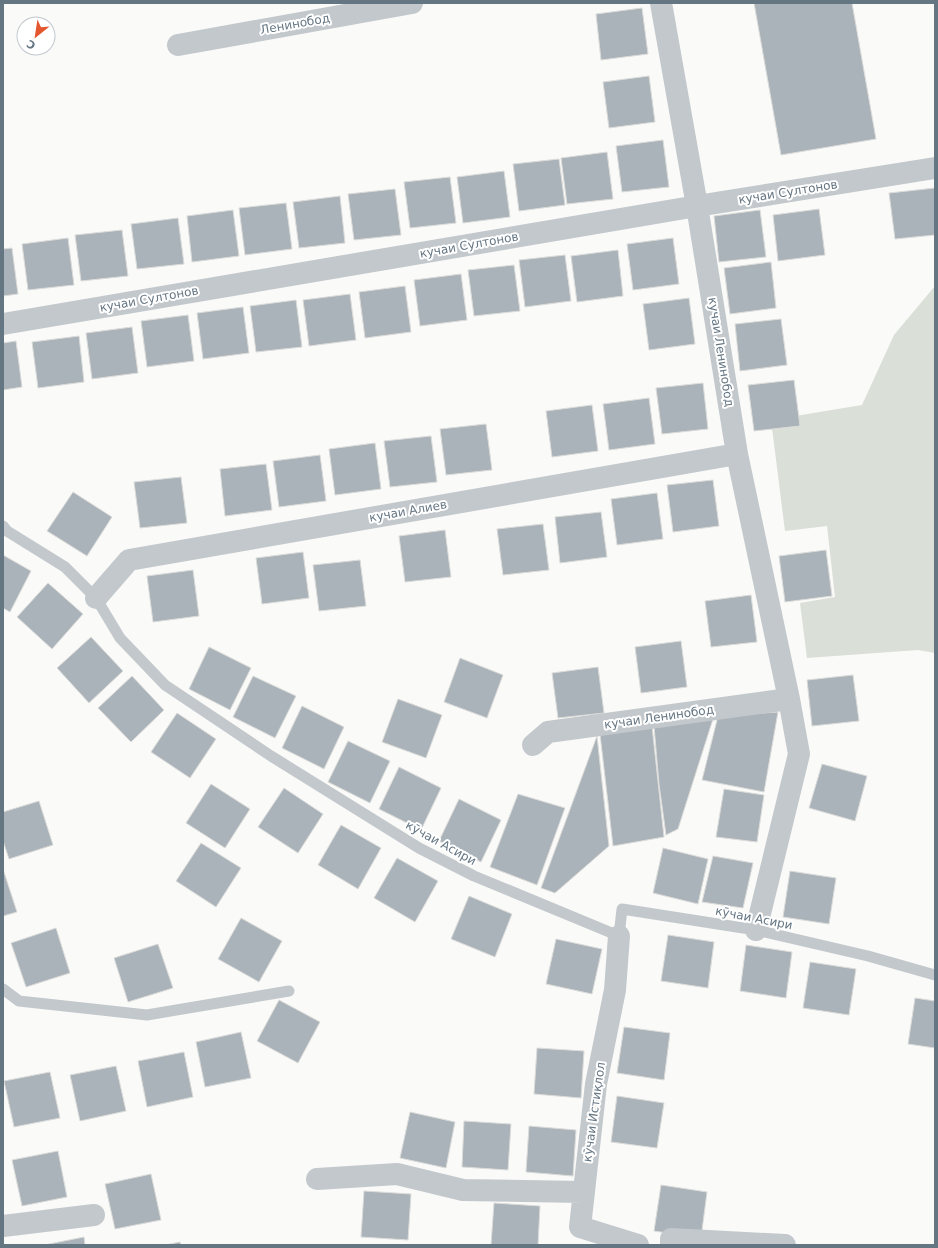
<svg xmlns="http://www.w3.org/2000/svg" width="938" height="1248" viewBox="0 0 938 1248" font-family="'DejaVu Sans',sans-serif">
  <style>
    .green { fill: #dadfd7 }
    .building { fill: #aab3b9; stroke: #dcdcda }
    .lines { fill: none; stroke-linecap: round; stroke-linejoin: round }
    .service { stroke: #c3c8cc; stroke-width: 11 }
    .minor { stroke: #c3c8cc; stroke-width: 22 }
    .labels { text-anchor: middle; stroke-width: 4; stroke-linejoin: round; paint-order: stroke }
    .street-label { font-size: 12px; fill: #657683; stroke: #fff }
  </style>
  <rect width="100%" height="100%" fill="#fafaf8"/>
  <path class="green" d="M935,286V653L918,650L807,658L800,603L835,597L827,526L785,531L771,420L862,405L894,335Z"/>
  <path class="building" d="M754,3H852L876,139L781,155Z
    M642,8L648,54L601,60L596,14Z
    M649,76L655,122L609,128L603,82Z
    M663,140L669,187L622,192L616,146Z
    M607,152L613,199L567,204L561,158Z
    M559,159L565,205L519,211L513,164Z
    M504,171L510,217L463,223L457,177Z
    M450,177L456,223L410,228L404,182Z
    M935,188V235L895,239L889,193Z
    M395,189L401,235L354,240L348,194Z
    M340,196L345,243L299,248L293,202Z
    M286,203L292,249L245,255L239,208Z
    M819,209L825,255L778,261L773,215Z
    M233,210L239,256L192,262L187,216Z
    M760,210L766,257L719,262L714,216Z
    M178,218L184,264L137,269L131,224Z
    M122,230L128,276L81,281L75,235Z
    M68,238L74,285L28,290L22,244Z
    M673,238L679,284L633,290L627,244Z
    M12,248L18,294L3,296V249Z
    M618,250L623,296L577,302L571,256Z
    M565,255L571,301L525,307L519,260Z
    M771,262L776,308L730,314L724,268Z
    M514,265L520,311L474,316L468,270Z
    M461,274L467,320L420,326L414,280Z
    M405,286L411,332L365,338L359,292Z
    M350,294L356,340L309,346L303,300Z
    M689,298L695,344L649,350L643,304Z
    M296,300L302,347L256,352L250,306Z
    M243,307L249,353L203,359L197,313Z
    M188,315L194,361L147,367L141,321Z
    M781,319L787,365L740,371L735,324Z
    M132,327L138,373L92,379L86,333Z
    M79,336L84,382L38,388L32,342Z
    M16,341L22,387L3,390V343Z
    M794,380L800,426L754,431L748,385Z
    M703,383L708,429L662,434L656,388Z
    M649,398L655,444L609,450L603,404Z
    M592,405L598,451L552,457L546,411Z
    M486,424L492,470L446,475L440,429Z
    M431,436L437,482L390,487L384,441Z
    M375,443L381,489L335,495L329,449Z
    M320,455L326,501L279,507L273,461Z
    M266,464L272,510L225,516L220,469Z
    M181,477L187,523L140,528L134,482Z
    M713,480L719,526L673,532L667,485Z
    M73,492L112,517L87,556L47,531Z
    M657,493L663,539L617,545L611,499Z
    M601,512L607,557L560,563L555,517Z
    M543,524L549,570L503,575L497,529Z
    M445,530L451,577L405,582L399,536Z
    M826,550L832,596L785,602L779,556Z
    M303,552L309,598L262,604L256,558Z
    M3,555L31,571L10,612L3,608Z
    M360,560L366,606L319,611L313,565Z
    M193,570L199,616L153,622L147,576Z
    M48,583L83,614L52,649L17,617Z
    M751,595L757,642L711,647L705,601Z
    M91,637L123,671L89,703L57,668Z
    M681,641L687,687L641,693L635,647Z
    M209,647L251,668L230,710L189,689Z
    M460,658L503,675L487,718L444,702Z
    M598,667L604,713L558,718L552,673Z
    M853,675L859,721L812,726L807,680Z
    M132,676L164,710L131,742L98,708Z
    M253,676L296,696L275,738L233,717Z
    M398,699L442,715L426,758L382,742Z
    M302,706L344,727L324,769L282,748Z
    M778,712L764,792L702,780L718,716Z
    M177,713L216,739L190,778L151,752Z
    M713,719L678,829L666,835L659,784L654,726Z
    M652,726L664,837L613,846L600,734Z
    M597,736L609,846L555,893L541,888Z
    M348,741L390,761L370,803L328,782Z
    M822,764L867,776L855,821L809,808Z
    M399,767L441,788L421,830L379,809Z
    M211,784L250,809L225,848L186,823Z
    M284,788L323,814L298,853L258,827Z
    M724,789L764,795L757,842L716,837Z
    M518,794L565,808L537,885L490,867Z
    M459,799L501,820L481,862L439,841Z
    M39,801L53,845L9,859L3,841V812Z
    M341,825L381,848L358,889L318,865Z
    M201,843L241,868L216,907L176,881Z
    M663,848L708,859L698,904L653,893Z
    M713,856L753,863L743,908L702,902Z
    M397,858L438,881L415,922L374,898Z
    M3,869L17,912L3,916Z
    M790,871L836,878L829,924L783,917Z
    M469,896L512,914L495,957L451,939Z
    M241,918L282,941L259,982L218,959Z
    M56,928L70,973L26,987L11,943Z
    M668,935L714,942L708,988L661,981Z
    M556,939L602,949L592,994L546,984Z
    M158,944L173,988L128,1002L114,958Z
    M746,945L792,952L786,998L740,991Z
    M810,962L856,969L849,1015L803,1008Z
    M915,998L935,1001V1048L908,1044Z
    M279,1000L320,1022L298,1063L257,1041Z
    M624,1027L670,1033L664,1080L617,1073Z
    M241,1032L251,1078L205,1087L196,1042Z
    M537,1048L584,1051L581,1098L534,1094Z
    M184,1052L193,1097L147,1107L138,1061Z
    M116,1066L126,1111L80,1121L70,1075Z
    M50,1072L60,1118L14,1127L4,1081Z
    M617,1096L664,1103L657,1148L611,1142Z
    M410,1112L455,1122L446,1168L400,1158Z
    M464,1121L511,1124L508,1170L462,1167Z
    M529,1126L576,1130L573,1176L526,1172Z
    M58,1151L67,1197L22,1206L12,1160Z
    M151,1174L161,1220L115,1229L105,1184Z
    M661,1185L707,1192L701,1238L654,1231Z
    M364,1191L411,1194L408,1240L361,1237Z
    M494,1203L540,1206L538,1245H491Z
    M84,1237L85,1245H44Z
    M180,1242L181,1245H165Z"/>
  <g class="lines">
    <path class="service" d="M3,526L7,531L65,567L96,598L120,638L165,685L271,756L419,848L474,876L619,936L622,909L756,930L868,956L935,975
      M3,989L19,1001L147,1015L289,991"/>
    <path class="minor" d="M661,3L697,206L737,454L789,699L799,754L756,930
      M178,45L412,3
      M3,324L697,206L935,168
      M96,598L129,560L737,454
      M533,745L548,732L789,699
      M619,936L615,990L596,1084L580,1227L638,1245
      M317,1179L397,1174L463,1190L584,1192
      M3,1226L94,1215
      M671,1245V1239L785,1245"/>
  </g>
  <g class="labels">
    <g class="street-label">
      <text transform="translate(295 24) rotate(-10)" y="4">Ленинобод</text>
      <text transform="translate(788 192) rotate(-9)" y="4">кучаи Султонов</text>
      <text transform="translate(469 245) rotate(-10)" y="4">кучаи Султонов</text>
      <text transform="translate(149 299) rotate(-10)" y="4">кучаи Султонов</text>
      <text transform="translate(721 352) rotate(81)" y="4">кучаи Ленинобод</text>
      <text transform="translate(408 511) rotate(-10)" y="4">кучаи Алиев</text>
      <text transform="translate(659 717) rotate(-8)" y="4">кучаи Ленинобод</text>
      <text transform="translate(441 843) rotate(29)" y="4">кӯчаи Асири</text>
      <text transform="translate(754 918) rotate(11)" y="4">кӯчаи Асири</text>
      <text transform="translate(594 1112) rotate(-82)" y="4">кӯчаи Истиқлол</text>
    </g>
  </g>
  <rect width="938" height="1248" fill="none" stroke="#657683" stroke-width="8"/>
  <g transform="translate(36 36) rotate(210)"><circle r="19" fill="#ffffff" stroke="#c1c8cd"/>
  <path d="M0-3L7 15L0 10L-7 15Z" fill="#e4572e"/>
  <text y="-6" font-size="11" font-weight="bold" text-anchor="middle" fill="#657683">С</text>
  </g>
</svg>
